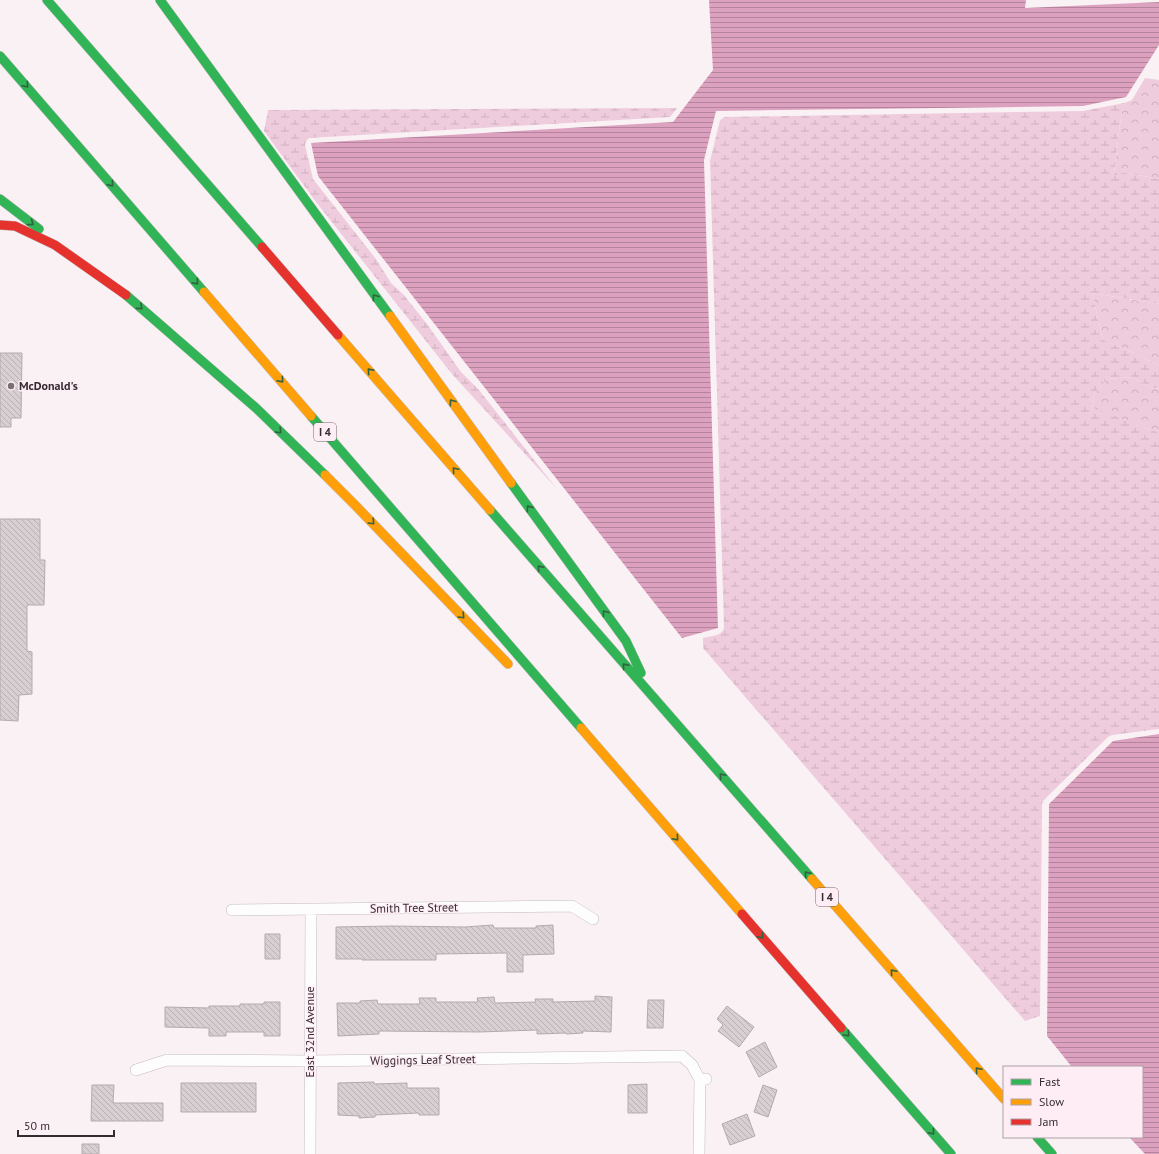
<svg xmlns="http://www.w3.org/2000/svg" width="1159" height="1154" viewBox="0 0 1159 1154" font-family="'PT Sans',sans-serif">
  <style>
    .forest { fill: url(#forest-crowns) }
    .wetland { fill: url(#wetland-marsh) }
    .water { fill: url(#water-rules) }
    .building { fill: url(#building-back-hatch); stroke: #b2abae }
    .lines { fill: none; stroke-linecap: round; stroke-linejoin: round }
    .street-casing { stroke: #c2bbbe; stroke-width: 12 }
    .fast-casing { stroke: #c2bbbe; stroke-width: 10 }
    .slow-casing { stroke: #c2bbbe; stroke-width: 10 }
    .jam-casing { stroke: #c2bbbe; stroke-width: 10 }
    .street { stroke: #fefdfe; stroke-width: 11 }
    .fast { stroke: #30b455; stroke-width: 9 }
    .slow { stroke: #ff9f0a; stroke-width: 9 }
    .jam { stroke: #e5322d; stroke-width: 9 }
    .oneway { stroke: #32623f }
    .poi-dot { fill: #797175; stroke: #feedf5; stroke-width: 1.5 }
    .labels { text-anchor: middle; stroke-width: 3; stroke-linejoin: round; paint-order: stroke }
    .shield { fill: #feedf5; stroke: #71666b; stroke-width: 1 }
    .shield-label { font-size: 11px; font-weight: bold; fill: #342c30 }
    .poi-label { font-size: 12px; font-weight: bold; fill: #342c30; stroke: #feedf5; text-anchor: start }
    .street-label { font-size: 12px; fill: #342c30; stroke: #feedf5 }
  </style>
  <defs>
    <pattern id="forest-crowns" width="20" height="18" patternUnits="userSpaceOnUse"><rect width="20" height="18" fill="#efccdd"/><path d="M2 6a3 3 0 1 1 6 0M12 15a3 3 0 1 1 6 0" fill="none" stroke="#ceafbe"/></pattern>
    <pattern id="wetland-marsh" width="20" height="14" patternUnits="userSpaceOnUse"><rect width="20" height="14" fill="#efccdd"/><path d="M1 5h8M5 5V1M11 12h8M15 12V8" fill="none" stroke="#ceafbe"/></pattern>
    <pattern id="water-rules" width="6" height="5" patternUnits="userSpaceOnUse"><rect width="6" height="5" fill="#dda1c0"/><path d="M0 2.5h6" fill="none" stroke="#b4839c"/></pattern>
    <pattern id="building-back-hatch" width="6" height="6" patternUnits="userSpaceOnUse"><rect width="6" height="6" fill="#d7cfd2"/><path d="M-1 5l2 2M0 0l6 6M5-1l2 2" fill="none" stroke="#b9b2b5"/></pattern>
  </defs>
  <rect width="100%" height="100%" fill="#faf1f5"/>
  <path class="forest" d="M1145,78L1159,80V179L1121,172L1113,178C1118,152 1118,128 1124,103L1132,100Z
    M1092,293L1159,304V366L1132,352L1103,340Z
    M1133,377L1151,388L1159,389V433L1091,408L1095,393L1107,379Z"/>
  <path class="wetland" d="M1124,103C1118,127 1118,152 1113,177L1121,172L1159,179V304L1092,293L1103,340L1132,352L1159,366V389L1151,388L1133,377L1107,379L1095,393L1091,407L1159,433V729L1112,735L1108,737L1044,800L1042,804L1040,1016L1025,1021L703,648V638C711,636 722,636 724,628L710,161L720,120L725,117L1083,111Z
    M677,108L670,117L309,138L306,141L305,145L313,179L376,259L391,283L403,294L427,324L461,372L479,390L557,489L452,374L316,202L264,131L268,110Z"/>
  <path class="water" d="M709,0H1026L1025,8L1159,2V45L1126,97L1083,106L716,111L704,160L718,628L682,638L318,176L311,143L673,122L713,70Z
    M1159,734V1154H1145L1129,1137H1142V1067H1072L1047,1036L1049,804L1113,741Z"/>
  <path class="building" d="M0,353H22L21,418H11V427H0Z
    M0,519H40V560H45L44,605H27V651L32,652V694L19,695L18,721L0,720Z
    M493,925L494,928H536V926L553,925L554,954L523,955V972H507V953L436,954V960H362V959H336V927L391,926L465,927Z
    M265,934H280V959H265Z
    M595,996L612,997L611,1032L583,1031V1033L566,1034V1033L537,1034V1030L479,1032L379,1031V1034L338,1036L337,1003H360V1001L377,1000L378,1004H420L419,998H436V1002H478L477,998L494,997L495,1003L536,1002L535,999H553V1002L595,1001Z
    M648,1000H664L663,1028H647Z
    M264,1002H280V1036H264V1032H226V1036H209V1028L165,1027V1007L209,1008V1006H240V1004H264Z
    M727,1006L754,1027L739,1047L718,1031L723,1025L717,1019Z
    M765,1042L777,1067L759,1077L746,1052Z
    M374,1082V1084L407,1083V1088H439V1115H419V1113L375,1115V1117L359,1118V1116L338,1115V1083Z
    M181,1083H256V1112H181Z
    M647,1084V1113H628V1085Z
    M92,1085H114L113,1103H163V1121H91Z
    M763,1085L777,1090L768,1117L754,1112Z
    M747,1114L755,1136L730,1145L722,1124Z
    M82,1144H99V1154H82Z"/>
  <g class="lines">
    <defs>
      <path id="street" d="M232,910L572,906L593,919
        M136,1070L167,1060L310,1061L682,1056L692,1065L700,1080
        M310,1154L311,910
        M699,1154L700,1080L706,1079"/>
      <path id="fast" d="M47,0L262,247
        M160,0L390,316
        M0,56L204,292
        M0,199L39,229
        M126,295L256,408L325,475
        M311,416L581,728
        M511,483L626,641L641,673
        M490,510L812,879
        M841,1028L951,1154
        M1037,1137L1052,1154"/>
      <path id="slow" d="M204,292L311,416
        M390,316L511,483
        M338,335L490,510
        M325,475L355,505L508,664
        M581,728L742,914
        M812,879L1004,1099"/>
      <path id="jam" d="M0,225L15,226L55,245L126,295
        M262,247L338,335
        M742,914L841,1028"/>
    </defs>
    <use href="#street" class="street-casing"/>
    <use href="#fast" class="fast-casing"/>
    <use href="#slow" class="slow-casing"/>
    <use href="#jam" class="jam-casing"/>
    <use href="#street" class="street"/>
    <use href="#fast" class="fast"/>
    <use href="#slow" class="slow"/>
    <use href="#jam" class="jam"/>
  </g>
  <defs><path id="oneway-chevron" d="M-2-3.5L2.5 0L-2 3.5" fill="none" stroke-width="1.6" stroke-linecap="round" stroke-linejoin="round"/></defs>
  <g class="oneway">
    <use href="#oneway-chevron" transform="translate(26 85) rotate(49)"/>
    <use href="#oneway-chevron" transform="translate(111 184) rotate(49)"/>
    <use href="#oneway-chevron" transform="translate(31 223) rotate(37)"/>
    <use href="#oneway-chevron" transform="translate(196 282) rotate(49)"/>
    <use href="#oneway-chevron" transform="translate(375 297) rotate(-126)"/>
    <use href="#oneway-chevron" transform="translate(140 307) rotate(40)"/>
    <use href="#oneway-chevron" transform="translate(370 371) rotate(-131)"/>
    <use href="#oneway-chevron" transform="translate(281 380) rotate(49)"/>
    <use href="#oneway-chevron" transform="translate(452 402) rotate(-126)"/>
    <use href="#oneway-chevron" transform="translate(279 431) rotate(45)"/>
    <use href="#oneway-chevron" transform="translate(455 470) rotate(-131)"/>
    <use href="#oneway-chevron" transform="translate(529 508) rotate(-126)"/>
    <use href="#oneway-chevron" transform="translate(372 522) rotate(46)"/>
    <use href="#oneway-chevron" transform="translate(540 568) rotate(-131)"/>
    <use href="#oneway-chevron" transform="translate(605 613) rotate(-126)"/>
    <use href="#oneway-chevron" transform="translate(462 616) rotate(46)"/>
    <use href="#oneway-chevron" transform="translate(625 666) rotate(-131)"/>
    <use href="#oneway-chevron" transform="translate(722 776) rotate(-131)"/>
    <use href="#oneway-chevron" transform="translate(676 838) rotate(49)"/>
    <use href="#oneway-chevron" transform="translate(807 874) rotate(-131)"/>
    <use href="#oneway-chevron" transform="translate(761 936) rotate(49)"/>
    <use href="#oneway-chevron" transform="translate(893 972) rotate(-131)"/>
    <use href="#oneway-chevron" transform="translate(847 1034) rotate(49)"/>
    <use href="#oneway-chevron" transform="translate(978 1070) rotate(-131)"/>
    <use href="#oneway-chevron" transform="translate(932 1132) rotate(49)"/>
  </g>
  <circle class="poi-dot" cx="11" cy="386" r="4"/>
  <g class="labels">
    <g class="shield">
      <rect x="314" y="423" width="22" height="18" rx="3"/>
      <rect x="816" y="888" width="22" height="18" rx="3"/>
    </g>
    <g class="shield-label">
      <text x="325" y="436">I 4</text>
      <text x="827" y="901">I 4</text>
    </g>
    <g class="poi-label">
      <text x="19" y="390">McDonald's</text>
    </g>
    <g class="street-label">
      <text transform="translate(414 908) rotate(-1)" y="4">Smith Tree Street</text>
      <text transform="translate(310 1032) rotate(-90)" y="4">East 32nd Avenue</text>
      <text transform="translate(423 1060) rotate(-1)" y="4">Wiggings Leaf Street</text>
    </g>
  </g>
  <rect x="1003" y="1066" width="140" height="72" fill="#feedf5" stroke="#ada0a6"/>
  <rect x="1011" y="1079" width="20" height="6" fill="#30b455" stroke="#ada0a6"/>
  <text x="1039" y="1086" font-size="12" fill="#342c30">Fast</text>
  <rect x="1011" y="1099" width="20" height="6" fill="#ff9f0a" stroke="#ada0a6"/>
  <text x="1039" y="1106" font-size="12" fill="#342c30">Slow</text>
  <rect x="1011" y="1119" width="20" height="6" fill="#e5322d" stroke="#ada0a6"/>
  <text x="1039" y="1126" font-size="12" fill="#342c30">Jam</text>
  <path d="M18 1130v6h96v-6" fill="none" stroke="#342c30" stroke-width="2"/>
  <text x="24" y="1130" font-size="12" fill="#342c30" stroke="#feedf5" stroke-width="3" paint-order="stroke">50 m</text>
</svg>
